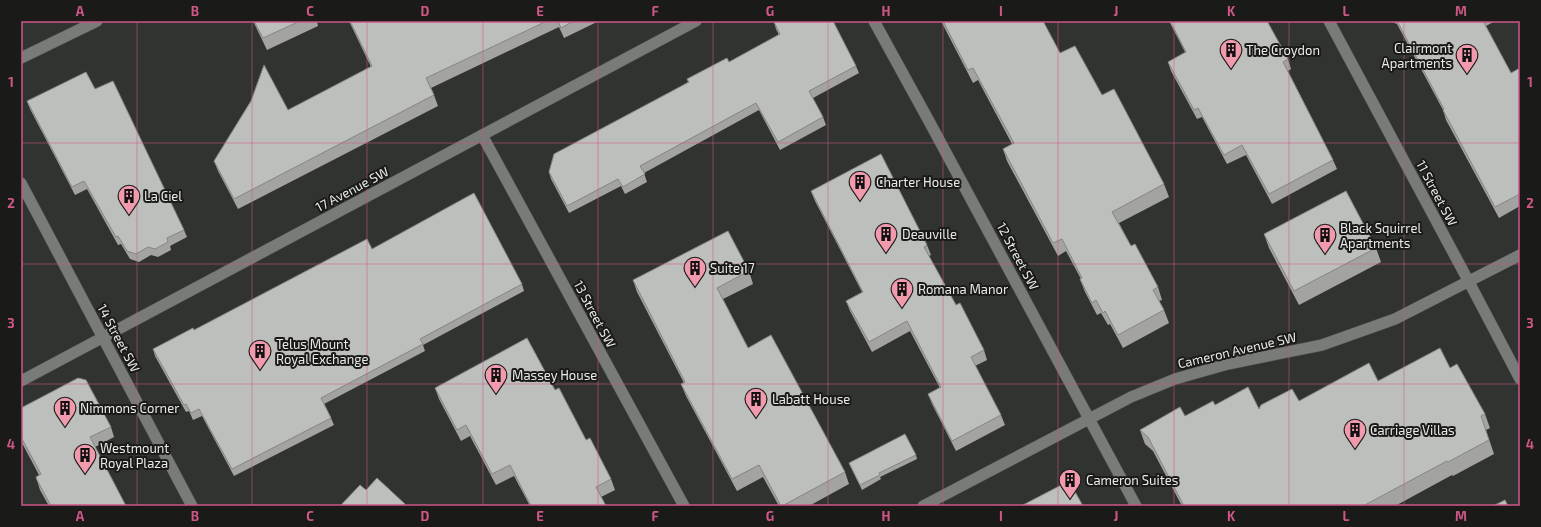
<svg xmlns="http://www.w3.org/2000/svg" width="1541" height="527" viewBox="0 0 1541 527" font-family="'Exo 2',sans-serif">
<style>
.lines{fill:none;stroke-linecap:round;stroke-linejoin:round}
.minor-casing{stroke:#4f514e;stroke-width:12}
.secondary-casing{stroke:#4f514e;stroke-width:12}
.minor{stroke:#797b78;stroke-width:11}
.secondary{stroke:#797b78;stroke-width:11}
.wall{fill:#a3a4a2}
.building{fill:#bdbfbc;stroke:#848684}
.grid{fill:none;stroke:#ce5786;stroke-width:1;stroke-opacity:0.55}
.labels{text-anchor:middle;stroke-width:4;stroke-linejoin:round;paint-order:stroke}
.poi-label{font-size:13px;fill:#eaebe9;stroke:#1a1b19;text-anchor:start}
.street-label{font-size:13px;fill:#eaebe9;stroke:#1a1b19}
.neatline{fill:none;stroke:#ce5786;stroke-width:1.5}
.grid-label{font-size:13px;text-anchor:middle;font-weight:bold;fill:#ce5786}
</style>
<rect width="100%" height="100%" fill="#313330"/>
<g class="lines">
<g class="minor-casing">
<path id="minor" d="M 874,21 L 930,123 L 1136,506
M 1329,21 L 1469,282 L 1520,379
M 21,58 L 97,21
M 482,135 L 684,506
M 923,506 L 1131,397 L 1175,379 L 1228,364 L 1322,345 L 1395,319 L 1520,255"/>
</g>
<g class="secondary-casing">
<path id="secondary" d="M 21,183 L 192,506
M 21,381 L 696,21"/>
</g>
<use href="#minor" class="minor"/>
<use href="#secondary" class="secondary"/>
</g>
<path class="wall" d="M 253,21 L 317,21 L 318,26 L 267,50 Z
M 349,21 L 599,21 L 564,38 L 559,27 L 431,88 L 434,95 L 438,106 L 238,209 L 218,171 L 214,161 L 288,110 L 371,67 Z
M 941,21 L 1043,21 L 1060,53 L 1102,95 L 1164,184 L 1169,197 L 1119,223 L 1131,246 L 1158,287 L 1162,300 L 1159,301 L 1164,310 L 1169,323 L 1123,348 L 1110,324 L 1108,325 L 1101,313 L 1097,315 L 1085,292 L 1080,279 L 1081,279 L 1066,251 L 1058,256 L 1007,161 L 1003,149 L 1012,144 L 978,80 L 973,83 Z
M 1169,21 L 1267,21 L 1288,59 L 1291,69 L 1288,71 L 1333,160 L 1337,169 L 1272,204 L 1246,155 L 1227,164 L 1202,117 L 1197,119 L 1171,71 L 1168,62 L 1185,52 Z
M 1390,21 L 1495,21 L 1486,26 L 1511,73 L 1520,68 L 1520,206 L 1499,218 L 1446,120 L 1443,110 L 1397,24 Z
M 774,22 L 856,66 L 859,73 L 813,98 L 823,117 L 826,125 L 780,150 L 759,110 L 644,173 L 647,182 L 625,194 L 621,186 L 569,213 L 551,179 L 549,172 L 688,82 L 687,79 L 729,62 L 779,35 L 776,29 Z
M 95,89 L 184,230 L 187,237 L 170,246 L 171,250 L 158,257 L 151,255 L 139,262 L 130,259 L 121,244 L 118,245 L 87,189 L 75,195 L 30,109 L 27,101 Z
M 811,191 L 927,245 L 931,255 L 929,256 L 956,305 L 984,350 L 987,360 L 975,366 L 1001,415 L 1005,425 L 956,451 L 932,404 L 928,394 L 940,388 L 910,331 L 872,352 L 850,311 L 846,301 L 862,292 L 815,201 Z
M 1264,234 L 1376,248 L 1381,262 L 1299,305 L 1269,248 Z
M 372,249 L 522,284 L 524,291 L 423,345 L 425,351 L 324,404 L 331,418 L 334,425 L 234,476 L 202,416 L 193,420 L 189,411 L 186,412 L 155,356 L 153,349 Z
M 749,271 L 753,284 L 723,299 L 748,348 L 845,472 L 849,484 L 809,506 L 779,506 L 763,477 L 737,491 L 686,396 L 681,384 L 684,383 L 637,292 L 633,280 Z
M 1450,368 L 1485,414 L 1490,428 L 1486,430 L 1494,454 L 1453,476 L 1452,475 L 1395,506 L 1182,506 L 1153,451 L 1145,444 L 1140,430 L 1185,416 L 1215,405 L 1259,409 L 1299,401 L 1378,381 Z
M 435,388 L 555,390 L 586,440 L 611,479 L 615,490 L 601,497 L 606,506 L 530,506 L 514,476 L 496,485 L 470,436 L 461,441 L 439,399 Z
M 21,408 L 111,427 L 114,437 L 95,447 L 126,506 L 49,506 L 40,490 L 37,480 L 39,475 L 21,441 Z
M 916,455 L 917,459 L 880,477 L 881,479 L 862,490 L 849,463 Z"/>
<path class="building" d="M 254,21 L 300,21 L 263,38 Z
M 350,21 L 547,21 L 426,78 L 434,95 L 234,199 L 214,161 L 251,101 L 264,65 L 288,110 L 372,66 Z
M 558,21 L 574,21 L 561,28 Z
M 775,21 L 833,21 L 856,66 L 809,91 L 823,117 L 778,142 L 756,103 L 640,166 L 645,174 L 623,187 L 618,179 L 567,206 L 549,172 L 554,154 L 689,82 L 687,79 L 727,58 L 729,62 L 780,34 L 774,22 Z
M 943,21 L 1043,21 L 1060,53 L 1075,46 L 1102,95 L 1114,89 L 1164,184 L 1112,212 L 1131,246 L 1135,244 L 1158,287 L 1153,290 L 1164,310 L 1118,335 L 1105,311 L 1103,313 L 1096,300 L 1092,303 L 1080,279 L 1082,278 L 1062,239 L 1053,243 L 1003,149 L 1014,143 L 973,68 L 968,70 Z
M 1170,21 L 1267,21 L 1288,59 L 1283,62 L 1333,160 L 1269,194 L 1242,145 L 1224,155 L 1198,108 L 1194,110 L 1168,62 L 1186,52 Z
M 1397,21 L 1483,21 L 1511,73 L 1520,68 L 1520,194 L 1495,207 L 1443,110 L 1444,109 Z
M 86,72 L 95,89 L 113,81 L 184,230 L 167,238 L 168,242 L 155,249 L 148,247 L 136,254 L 127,251 L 118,236 L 116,237 L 84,181 L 72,187 L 27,101 Z
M 881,154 L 927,245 L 924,247 L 956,305 L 960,303 L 984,350 L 971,357 L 1001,415 L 952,441 L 928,394 L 941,387 L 907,321 L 869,342 L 846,301 L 863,292 L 811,191 Z
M 1346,191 L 1376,248 L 1294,291 L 1264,234 Z
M 474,193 L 522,284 L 420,339 L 423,344 L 321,398 L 331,418 L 232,469 L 199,409 L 191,413 L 186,404 L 184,405 L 153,349 L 193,328 L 194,330 L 367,239 L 372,249 Z
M 728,231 L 749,271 L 717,288 L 748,348 L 771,335 L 845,472 L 782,506 L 781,506 L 759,465 L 732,479 L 681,384 L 685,382 L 633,280 Z
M 527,338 L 555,390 L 559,388 L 586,440 L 590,438 L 611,479 L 596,487 L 606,506 L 531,506 L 510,465 L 492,474 L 466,425 L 457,430 L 435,388 Z
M 1440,348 L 1450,368 L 1457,364 L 1485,414 L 1481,416 L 1489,440 L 1448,462 L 1447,461 L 1363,506 L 1184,506 L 1148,437 L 1140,430 L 1180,407 L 1185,416 L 1213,401 L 1215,405 L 1248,387 L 1259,409 L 1261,405 L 1292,389 L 1299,401 L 1369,363 L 1378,381 Z
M 78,378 L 86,380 L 111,427 L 90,437 L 126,506 L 51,506 L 37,480 L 36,477 L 41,474 L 21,437 L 21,408 Z
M 905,434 L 916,455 L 879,473 L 880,475 L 860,485 L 849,463 Z
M 377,478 L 405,504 L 403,506 L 340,506 L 360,485 L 366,490 Z
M 1069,481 L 1083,506 L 1021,506 Z
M 1505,500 L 1508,506 L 1510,505 L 1511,506 L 1493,506 Z"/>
<path class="grid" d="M 137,21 L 137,506M 252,21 L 252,506M 367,21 L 367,506M 483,21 L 483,506M 598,21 L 598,506M 713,21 L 713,506M 828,21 L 828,506M 943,21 L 943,506M 1058,21 L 1058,506M 1174,21 L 1174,506M 1289,21 L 1289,506M 1404,21 L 1404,506M 21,143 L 1520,143M 21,264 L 1520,264M 21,384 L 1520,384"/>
<defs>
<g id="building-pin" transform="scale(1.15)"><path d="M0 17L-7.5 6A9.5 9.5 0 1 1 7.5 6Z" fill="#f29aad" stroke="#1a1b19"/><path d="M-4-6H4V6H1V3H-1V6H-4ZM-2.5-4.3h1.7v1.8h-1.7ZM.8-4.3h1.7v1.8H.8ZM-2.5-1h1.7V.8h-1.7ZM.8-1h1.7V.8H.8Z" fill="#111"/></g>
</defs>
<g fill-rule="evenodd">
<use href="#building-pin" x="1231" y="50"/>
<use href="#building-pin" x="1467" y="55"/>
<use href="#building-pin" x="860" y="182"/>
<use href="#building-pin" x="129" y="196"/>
<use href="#building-pin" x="886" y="234"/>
<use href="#building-pin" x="1325" y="235"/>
<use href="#building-pin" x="695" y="268"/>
<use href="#building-pin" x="902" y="289"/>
<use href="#building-pin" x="260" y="351"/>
<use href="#building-pin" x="496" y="375"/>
<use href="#building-pin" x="756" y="399"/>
<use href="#building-pin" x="65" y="408"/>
<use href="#building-pin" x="1355" y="430"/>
<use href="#building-pin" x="85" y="455"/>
<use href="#building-pin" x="1070" y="480"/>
</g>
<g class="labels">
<g class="poi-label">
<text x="1452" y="53" text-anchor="end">Clairmont<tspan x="1452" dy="15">Apartments</tspan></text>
<text x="1246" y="55">The Croydon</text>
<text x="876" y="187">Charter House</text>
<text x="144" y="201">La Ciel</text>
<text x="1340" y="233">Black Squirrel<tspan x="1340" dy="15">Apartments</tspan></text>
<text x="902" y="239">Deauville</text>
<text x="710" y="273">Suite 17</text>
<text x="918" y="294">Romana Manor</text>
<text x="276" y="349">Telus Mount<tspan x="276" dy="15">Royal Exchange</tspan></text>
<text x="512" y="380">Massey House</text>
<text x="772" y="404">Labatt House</text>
<text x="80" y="413">Nimmons Corner</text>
<text x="1370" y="435">Carriage Villas</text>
<text x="100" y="453">Westmount<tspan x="100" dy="15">Royal Plaza</tspan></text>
<text x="1086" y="485">Cameron Suites</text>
</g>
<g class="street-label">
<text transform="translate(352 189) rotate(-28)" y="5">17 Avenue SW</text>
<text transform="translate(1437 193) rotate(62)" y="5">11 Street SW</text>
<text transform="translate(1018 256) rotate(62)" y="5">12 Street SW</text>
<text transform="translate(595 314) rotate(62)" y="5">13 Street SW</text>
<text transform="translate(119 338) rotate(62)" y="5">14 Street SW</text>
<text transform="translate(1237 350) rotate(-13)" y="5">Cameron Avenue SW</text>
</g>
</g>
<rect width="1541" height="527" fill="none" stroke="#1a1b19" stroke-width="44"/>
<rect x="22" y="22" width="1497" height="483" class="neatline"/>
<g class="grid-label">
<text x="80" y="16">A</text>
<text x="195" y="16">B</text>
<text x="310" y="16">C</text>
<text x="425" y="16">D</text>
<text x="540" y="16">E</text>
<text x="655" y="16">F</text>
<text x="770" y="16">G</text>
<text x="886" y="16">H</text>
<text x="1001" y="16">I</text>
<text x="1116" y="16">J</text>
<text x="1231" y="16">K</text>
<text x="1346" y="16">L</text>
<text x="1461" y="16">M</text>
<text x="11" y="87">1</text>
<text x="1530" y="87">1</text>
<text x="11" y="208">2</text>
<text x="1530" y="208">2</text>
<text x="11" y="328">3</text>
<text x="1530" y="328">3</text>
<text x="11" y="449">4</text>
<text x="1530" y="449">4</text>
<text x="80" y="521">A</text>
<text x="195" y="521">B</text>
<text x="310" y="521">C</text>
<text x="425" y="521">D</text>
<text x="540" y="521">E</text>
<text x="655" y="521">F</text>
<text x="770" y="521">G</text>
<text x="886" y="521">H</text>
<text x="1001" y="521">I</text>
<text x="1116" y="521">J</text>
<text x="1231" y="521">K</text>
<text x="1346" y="521">L</text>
<text x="1461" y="521">M</text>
</g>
</svg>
